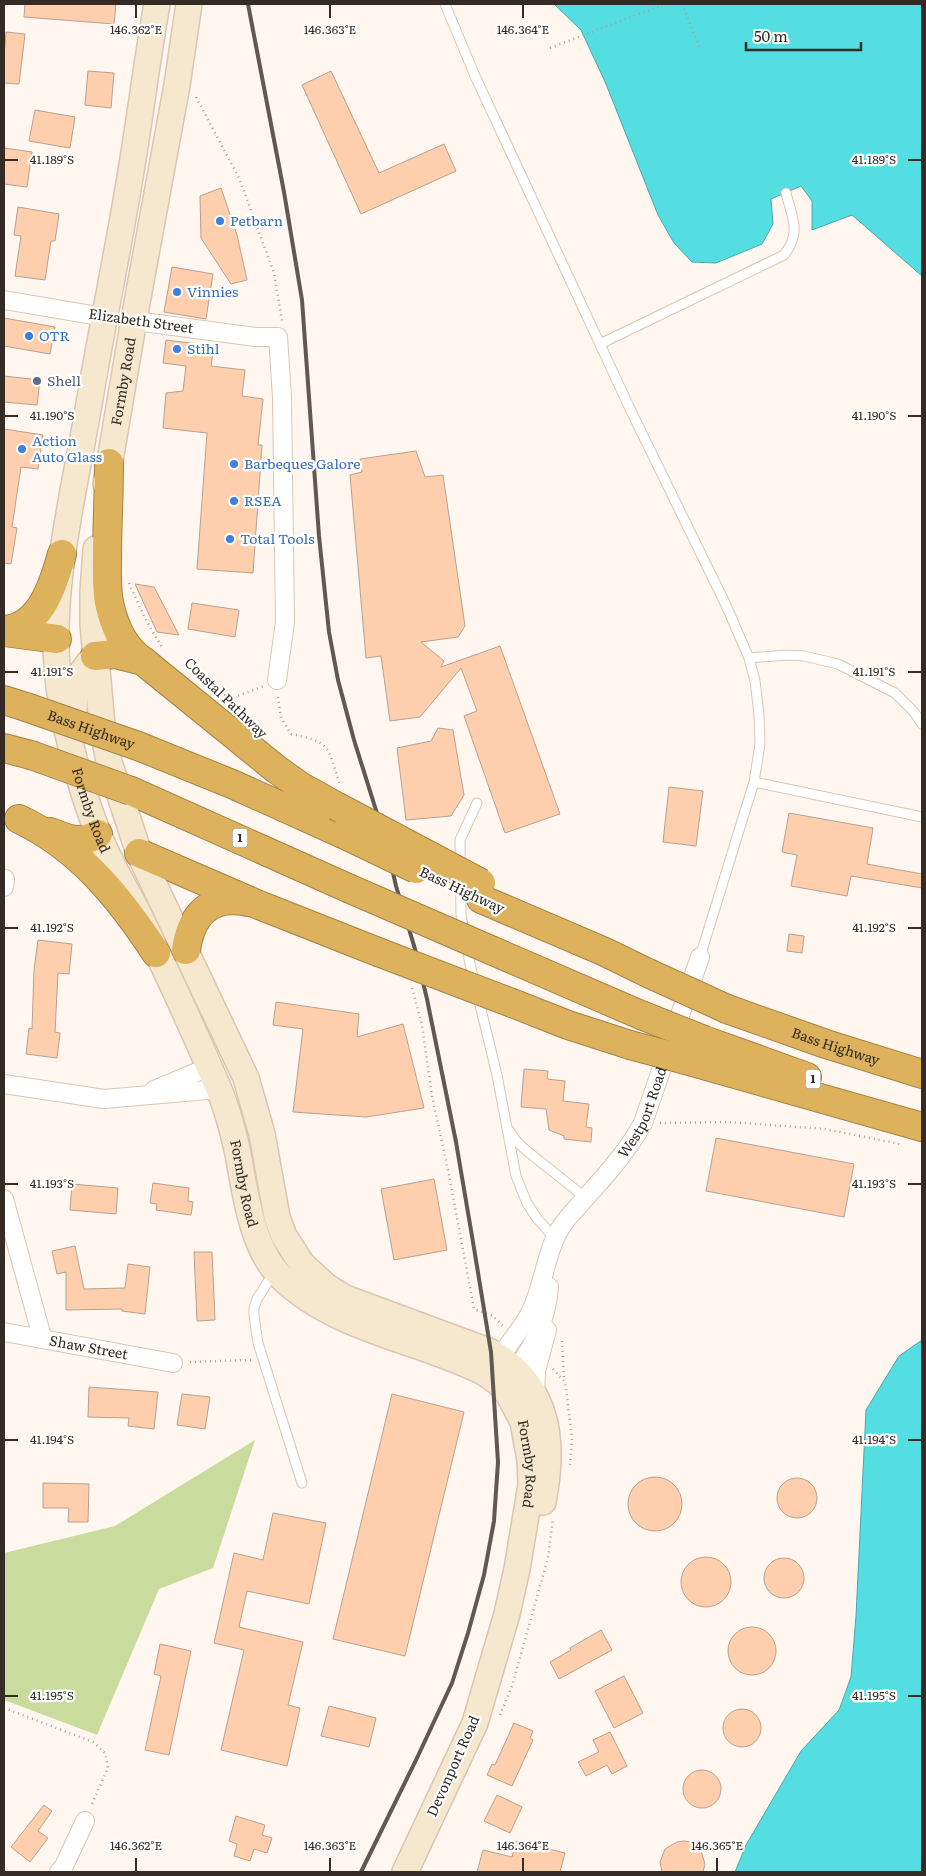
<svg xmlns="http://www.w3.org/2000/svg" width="926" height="1876" viewBox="0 0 926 1876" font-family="Literata,serif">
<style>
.green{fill:#cadb9e}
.water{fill:#55dee2;stroke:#4ba8a9}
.building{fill:#ffcfad;stroke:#b7a091}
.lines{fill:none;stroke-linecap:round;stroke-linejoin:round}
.service-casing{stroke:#dac6b3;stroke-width:11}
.minor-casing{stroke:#dac6b3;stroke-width:20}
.secondary-casing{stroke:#dac6b3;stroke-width:28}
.motorway-casing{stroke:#a28348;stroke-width:30}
.path{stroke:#aba39b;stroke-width:2.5;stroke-dasharray:1 4;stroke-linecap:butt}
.service{stroke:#fff;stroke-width:9}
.minor{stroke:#fff;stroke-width:18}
.secondary{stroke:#f5e8ce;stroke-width:25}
.motorway{stroke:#deb25c;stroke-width:28}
.rail{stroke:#605851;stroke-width:4}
.motorway-bridge-casing{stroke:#a28348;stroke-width:30;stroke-linecap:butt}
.motorway-bridge{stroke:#deb25c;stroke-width:28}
.ticks{fill:none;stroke:#332b24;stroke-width:2}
.shop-dot{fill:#3f7fe0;stroke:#fff;stroke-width:2}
.service-dot{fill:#5c6f8a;stroke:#fff;stroke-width:2}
.labels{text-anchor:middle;stroke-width:4.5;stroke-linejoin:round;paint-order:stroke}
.shield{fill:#fff;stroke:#706b66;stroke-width:1}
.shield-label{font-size:12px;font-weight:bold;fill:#332b24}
.shop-label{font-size:14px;fill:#366cbe;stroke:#fff;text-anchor:start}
.street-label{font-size:14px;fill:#332b24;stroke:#fff}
.service-label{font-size:14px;fill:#4e5e75;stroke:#fff;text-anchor:start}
.ticks-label{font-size:12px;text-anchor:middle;fill:#332b24;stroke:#fff;stroke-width:4.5;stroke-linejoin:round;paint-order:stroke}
</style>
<rect width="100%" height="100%" fill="#fff7ef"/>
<path class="green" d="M 255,1440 L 213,1568 L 159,1589 L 97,1735 L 4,1700 L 4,1553 L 115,1526 Z"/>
<path class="water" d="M 554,4 L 922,4 L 922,276 L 852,215 L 812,230 L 812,201 L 801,186 L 771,199 L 773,224 L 762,244 L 716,263 L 692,262 L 674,243 L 658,215 L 606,84 L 581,30 Z
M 922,1340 L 922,1872 L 735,1872 L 746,1845 L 801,1751 L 839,1710 L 851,1677 L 856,1616 L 866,1410 L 899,1356 Z"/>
<path class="building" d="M 25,4 L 116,4 L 114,24 L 24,17 Z
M 6,32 L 25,34 L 19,84 L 4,83 L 4,55 Z
M 88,71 L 114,73 L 111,108 L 85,105 Z
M 331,71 L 379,173 L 444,144 L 456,171 L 361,214 L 302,85 Z
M 35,110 L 75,117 L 70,148 L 29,141 Z
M 4,148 L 32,152 L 27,187 L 4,184 Z
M 221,188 L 237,235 L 247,280 L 231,284 L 201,238 L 200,196 Z
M 18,207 L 59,214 L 55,241 L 51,241 L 45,280 L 15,276 L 21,236 L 14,235 Z
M 172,267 L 213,274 L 206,319 L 164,312 Z
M 4,318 L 55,327 L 50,354 L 4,346 Z
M 166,340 L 214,346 L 211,366 L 245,370 L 242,396 L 263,399 L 258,445 L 262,445 L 253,573 L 197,569 L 207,433 L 163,428 L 166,393 L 183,391 L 186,366 L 163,363 Z
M 4,376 L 40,380 L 37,405 L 4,402 Z
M 4,429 L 43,435 L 38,469 L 21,467 L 12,527 L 17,528 L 11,564 L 4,563 Z
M 416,451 L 425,477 L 443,475 L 465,626 L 458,637 L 421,642 L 444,661 L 441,667 L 500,646 L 560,814 L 505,833 L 464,716 L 477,711 L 461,668 L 420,717 L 390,721 L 381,656 L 366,658 L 350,475 L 362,472 L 360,459 Z
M 135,584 L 154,587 L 179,635 L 157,632 Z
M 192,603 L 239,610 L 235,637 L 188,629 Z
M 438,728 L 453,730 L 464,795 L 451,816 L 406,820 L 397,748 L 431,741 Z
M 669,787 L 703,791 L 696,846 L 663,842 Z
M 789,813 L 873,828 L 867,864 L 922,874 L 922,888 L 851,876 L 847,896 L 791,886 L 797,855 L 782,852 Z
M 789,934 L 804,936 L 802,953 L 787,951 Z
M 38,940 L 72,944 L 69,974 L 58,973 L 55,1032 L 60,1033 L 57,1058 L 26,1054 L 29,1028 L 32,1029 L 34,970 Z
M 276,1002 L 359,1014 L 357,1037 L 403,1024 L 424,1108 L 366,1117 L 293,1112 L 303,1029 L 273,1025 Z
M 524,1069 L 548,1071 L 547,1079 L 565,1081 L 563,1101 L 589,1104 L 586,1127 L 592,1128 L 591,1142 L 564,1139 L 564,1136 L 549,1130 L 546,1109 L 521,1107 Z
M 716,1138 L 854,1164 L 844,1217 L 706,1191 Z
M 434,1179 L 447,1250 L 394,1260 L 381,1189 Z
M 153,1183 L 189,1188 L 188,1201 L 193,1202 L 191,1215 L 156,1210 L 157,1204 L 150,1203 Z
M 72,1184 L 118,1188 L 116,1214 L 70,1210 Z
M 75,1246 L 84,1289 L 125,1288 L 128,1264 L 150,1267 L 145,1314 L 122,1311 L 122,1309 L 66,1310 L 66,1272 L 57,1274 L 52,1251 Z
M 194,1252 L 212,1252 L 215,1320 L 197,1321 Z
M 89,1387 L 158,1392 L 154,1429 L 128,1426 L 129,1418 L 88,1417 Z
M 182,1394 L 210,1397 L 205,1429 L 177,1425 Z
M 392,1394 L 464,1412 L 405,1656 L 333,1639 Z
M628 1504a27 27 0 1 1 54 0a27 27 0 1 1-54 0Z
M777 1498a20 20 0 1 1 40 0a20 20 0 1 1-40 0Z
M 43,1483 L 89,1484 L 88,1522 L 68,1522 L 69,1508 L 43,1508 Z
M 273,1513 L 326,1523 L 309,1604 L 247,1591 L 239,1627 L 303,1642 L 288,1705 L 300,1708 L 287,1766 L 221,1750 L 244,1650 L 214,1643 L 234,1553 L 263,1560 Z
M681 1582a25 25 0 1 1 50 0a25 25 0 1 1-50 0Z
M764 1578a20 20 0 1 1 40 0a20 20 0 1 1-40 0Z
M728 1651a24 24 0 1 1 48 0a24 24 0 1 1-48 0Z
M 601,1630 L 612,1650 L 559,1679 L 550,1662 L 571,1650 L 570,1648 Z
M 160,1644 L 191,1651 L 169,1755 L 145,1750 L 161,1676 L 154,1674 Z
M 624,1676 L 643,1713 L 614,1728 L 595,1691 Z
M 329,1706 L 376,1718 L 369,1747 L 321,1736 Z
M723 1728a19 19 0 1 1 38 0a19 19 0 1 1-38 0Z
M 514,1723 L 533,1731 L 530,1738 L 533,1740 L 512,1786 L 487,1775 L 492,1764 L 495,1765 Z
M 610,1732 L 627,1766 L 612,1774 L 607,1765 L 586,1776 L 578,1762 L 599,1752 L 593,1740 Z
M683 1789a19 19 0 1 1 38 0a19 19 0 1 1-38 0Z
M 497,1795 L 522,1807 L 510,1833 L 484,1821 Z
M 44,1805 L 52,1811 L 38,1831 L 48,1838 L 30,1862 L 11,1847 Z
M 236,1816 L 265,1825 L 262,1835 L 272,1838 L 267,1853 L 254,1849 L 250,1861 L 234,1856 L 237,1844 L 229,1841 Z
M 516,1841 L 565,1853 L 560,1872 L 477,1872 L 483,1850 L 512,1857 Z
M 684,1841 L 691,1842 L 701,1851 L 705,1864 L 703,1872 L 662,1872 L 660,1862 L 665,1849 L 677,1842 Z"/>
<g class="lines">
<g class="service-casing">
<path id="service" d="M 445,4 L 475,76 L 632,413 L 725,603 L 749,658 L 755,681 L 759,714 L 760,744 L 754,782 L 700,957
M 600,344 L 784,255 C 802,232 792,218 786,193
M 749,658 L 786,655 L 804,656 L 838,664 L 895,693 L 914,712 L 922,724
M 754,782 L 922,817
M 477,803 L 460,840 L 461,915 L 470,964 L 497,1075 L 516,1176 L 527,1203 L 536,1217 L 555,1239
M 508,1129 L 518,1143 L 527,1151 L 586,1198
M 275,1271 L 257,1299 L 254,1308 L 254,1316 L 258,1343 L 302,1483"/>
</g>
<g class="minor-casing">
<g id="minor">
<path d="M 4,300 L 104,317"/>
<path d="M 134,319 L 143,322 L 256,337 L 278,337 L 282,397 L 285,622 L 277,680"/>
<path d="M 4,887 L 5,879"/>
<path d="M 4,1084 L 104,1099 L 219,1089"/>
<path d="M 154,1090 L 209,1067"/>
<path d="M 4,1199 L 42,1337"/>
<path id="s1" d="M 4,1332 L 173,1363"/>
<path id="s2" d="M 498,1368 C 502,1347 521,1332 530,1313 C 544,1286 545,1253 561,1227 C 569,1215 579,1206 588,1195 C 609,1172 628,1150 643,1123 L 700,957"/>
<path d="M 508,1378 C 531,1355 547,1319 549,1287"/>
<path d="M 535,1396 L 536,1371 L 547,1330"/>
<path d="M 59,1872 L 64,1866 L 85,1821"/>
</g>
</g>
<g class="secondary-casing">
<g id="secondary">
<path id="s3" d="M 157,4 C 146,65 139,127 128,189 C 116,261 101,332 89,404 C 73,500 43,608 62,705 C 70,748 82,792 98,833 C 109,862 126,889 140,917 C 167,972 193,1029 218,1087 C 227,1108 233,1131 238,1154 C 245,1192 252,1249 281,1277 C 336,1331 418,1339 485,1373 L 500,1384 L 509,1395 L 523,1422 L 530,1460 L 531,1485 L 517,1569 L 507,1614 L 475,1723 L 405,1872"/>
<path id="s4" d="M 106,484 L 134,319 L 177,85 L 189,4"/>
<path d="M 96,549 L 93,592 L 93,624 L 102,725 L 109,762 L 139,853 L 246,1078 L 262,1134 L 277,1217 L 284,1236 L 302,1264 L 327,1287 L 345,1298 L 491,1352 C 549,1386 555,1441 543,1502"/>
<path d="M 74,718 C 74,691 75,676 95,656"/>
</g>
</g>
<g class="motorway-casing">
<g id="motorway">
<path d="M 109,463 C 109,496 107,528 107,560 C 107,575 106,592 110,607 C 115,628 125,649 143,661"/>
<path d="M 4,630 C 41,628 54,583 62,554"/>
<path d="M 4,632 L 57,639"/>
<path d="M 95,656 L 115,654 L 143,661 L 276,769 L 300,786 L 336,806"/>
<path d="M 4,700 L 26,707"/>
<path d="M 138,746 L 232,784 L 343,834"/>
<path d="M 4,748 L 31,755"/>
<path d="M 131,791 L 348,888"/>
<path d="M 19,819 C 80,848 120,898 156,953"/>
<path d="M 50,832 C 69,839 80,845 98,834"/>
<path d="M 139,853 L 259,905 L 378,952"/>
<path d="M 481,899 L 605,952 L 648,973"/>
<path d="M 186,950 C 191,915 210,894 248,902"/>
<path d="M 493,951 L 641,1015"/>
<path d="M 512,1003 L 568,1025 L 630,1045"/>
<path id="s5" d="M 727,1009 L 826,1044 L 922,1074"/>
<path d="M 704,1040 L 807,1077"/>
<path d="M 693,1062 L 922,1127"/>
</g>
</g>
<path class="path" d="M 682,4 L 700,48
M 550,48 L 665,4
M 196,97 L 239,178 L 274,273 L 282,321
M 129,583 C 139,606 149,628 163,648
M 215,691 L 232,698 L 264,686
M 278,697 L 281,718 L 291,734 C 330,742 328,746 339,783
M 412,988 L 422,1025 L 432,1096 L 449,1175 L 474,1309 L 493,1316 L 503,1326
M 660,1123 L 728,1122 L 825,1129 L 900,1144
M 562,1341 L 564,1380
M 190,1362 L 251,1360
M 553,1369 L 565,1382 L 572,1438 L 570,1464 L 568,1468
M 4,1708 L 93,1742 L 105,1753 L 108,1768 L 91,1806
M 500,1715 L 512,1686 L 548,1558 L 553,1518"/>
<use href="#service" class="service"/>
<use href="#minor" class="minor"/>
<use href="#secondary" class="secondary"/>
<use href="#motorway" class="motorway"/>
<path class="rail" d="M 248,4 L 284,192 L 302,300 L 319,536 L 329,632 L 338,680 L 354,740 L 386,842 L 396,886 L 415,949 L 427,999 L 456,1142 L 473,1242 L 491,1352 L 495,1415 L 498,1462 L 494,1521 L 484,1575 L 468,1633 L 452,1683 L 417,1758 L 361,1872"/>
<g class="motorway-bridge-casing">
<g id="motorway-bridge">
<path id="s6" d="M 26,707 L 138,746"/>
<path d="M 31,755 L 131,791"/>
<path d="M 336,806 L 481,883"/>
<path d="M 343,834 L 416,869"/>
<path d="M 348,888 L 493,951"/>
<path d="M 378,952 L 512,1003"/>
<path d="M 648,973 L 727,1009"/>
<path d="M 641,1015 L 704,1040"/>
<path d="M 630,1045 L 693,1062"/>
</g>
</g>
<use href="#motorway-bridge" class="motorway-bridge"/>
</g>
<path class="ticks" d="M 136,5 L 136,18M 330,5 L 330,18M 523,5 L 523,18M 5,160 L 18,160M 908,160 L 921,160M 5,416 L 18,416M 908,416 L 921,416M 5,672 L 18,672M 908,672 L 921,672M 5,928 L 18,928M 908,928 L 921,928M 5,1184 L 18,1184M 908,1184 L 921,1184M 5,1440 L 18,1440M 908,1440 L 921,1440M 5,1696 L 18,1696M 908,1696 L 921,1696M 136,1858 L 136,1871M 330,1858 L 330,1871M 523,1858 L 523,1871M 717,1858 L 717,1871"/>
<g class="shop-dot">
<circle cx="220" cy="221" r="5"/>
<circle cx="177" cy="292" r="5"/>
<circle cx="29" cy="336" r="5"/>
<circle cx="177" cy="349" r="5"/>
<circle cx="22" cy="449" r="5"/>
<circle cx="234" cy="464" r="5"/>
<circle cx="234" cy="501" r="5"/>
<circle cx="230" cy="539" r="5"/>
</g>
<circle class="service-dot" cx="37" cy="381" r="5"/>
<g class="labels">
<g class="shield">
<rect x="232.5" y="828.5" width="15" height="19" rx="4"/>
<rect x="805.5" y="1069.5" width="15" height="19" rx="4"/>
</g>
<g class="shield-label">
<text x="240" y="842">1</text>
<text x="813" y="1083">1</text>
</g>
<g class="shop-label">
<text x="230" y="226">Petbarn</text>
<text x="187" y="297">Vinnies</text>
<text x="39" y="341">OTR</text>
<text x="187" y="354">Stihl</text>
<text x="32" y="446">Action<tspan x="32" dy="16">Auto Glass</tspan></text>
<text x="244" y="469">Barbeques Galore</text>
<text x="244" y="506">RSEA</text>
<text x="240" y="544">Total Tools</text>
</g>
<g class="street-label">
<text transform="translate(141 321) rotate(8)" y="5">Elizabeth Street</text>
<text dy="5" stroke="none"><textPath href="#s4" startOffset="104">Formby Road</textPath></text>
<text transform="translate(226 698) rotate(44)" y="5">Coastal Pathway</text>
<text dy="5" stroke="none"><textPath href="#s6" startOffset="69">Bass Highway</textPath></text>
<text dy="5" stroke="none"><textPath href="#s3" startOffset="819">Formby Road</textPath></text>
<text transform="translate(462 890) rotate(25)" y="5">Bass Highway</text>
<text dy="5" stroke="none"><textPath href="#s5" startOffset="115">Bass Highway</textPath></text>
<text dy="5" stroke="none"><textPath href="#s2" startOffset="298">Westport Road</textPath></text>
<text dy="5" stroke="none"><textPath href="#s3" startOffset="1224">Formby Road</textPath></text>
<text dy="5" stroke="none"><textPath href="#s1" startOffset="86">Shaw Street</textPath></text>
<text dy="5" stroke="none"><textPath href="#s3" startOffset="1659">Formby Road</textPath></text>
<text transform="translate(453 1766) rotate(-66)" y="5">Devonport Road</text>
</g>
<g class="service-label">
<text x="47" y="386">Shell</text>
</g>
</g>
<g class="ticks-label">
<text x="136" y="34">146.362°E</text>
<text x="330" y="34">146.363°E</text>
<text x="523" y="34">146.364°E</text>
<text x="52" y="164">41.189°S</text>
<text x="874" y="164">41.189°S</text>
<text x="52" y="420">41.190°S</text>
<text x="874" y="420">41.190°S</text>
<text x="52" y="676">41.191°S</text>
<text x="874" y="676">41.191°S</text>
<text x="52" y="932">41.192°S</text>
<text x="874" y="932">41.192°S</text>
<text x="52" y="1188">41.193°S</text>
<text x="874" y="1188">41.193°S</text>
<text x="52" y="1444">41.194°S</text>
<text x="874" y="1444">41.194°S</text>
<text x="52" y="1700">41.195°S</text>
<text x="874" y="1700">41.195°S</text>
<text x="136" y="1850">146.362°E</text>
<text x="330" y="1850">146.363°E</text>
<text x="523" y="1850">146.364°E</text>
<text x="717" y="1850">146.365°E</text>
</g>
<rect width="926" height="1876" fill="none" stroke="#332b24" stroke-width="10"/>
<path d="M746 42v8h115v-8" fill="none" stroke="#332b24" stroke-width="2.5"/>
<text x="754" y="42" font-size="15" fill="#332b24" stroke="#ffffff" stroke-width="4" paint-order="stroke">50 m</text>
</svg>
